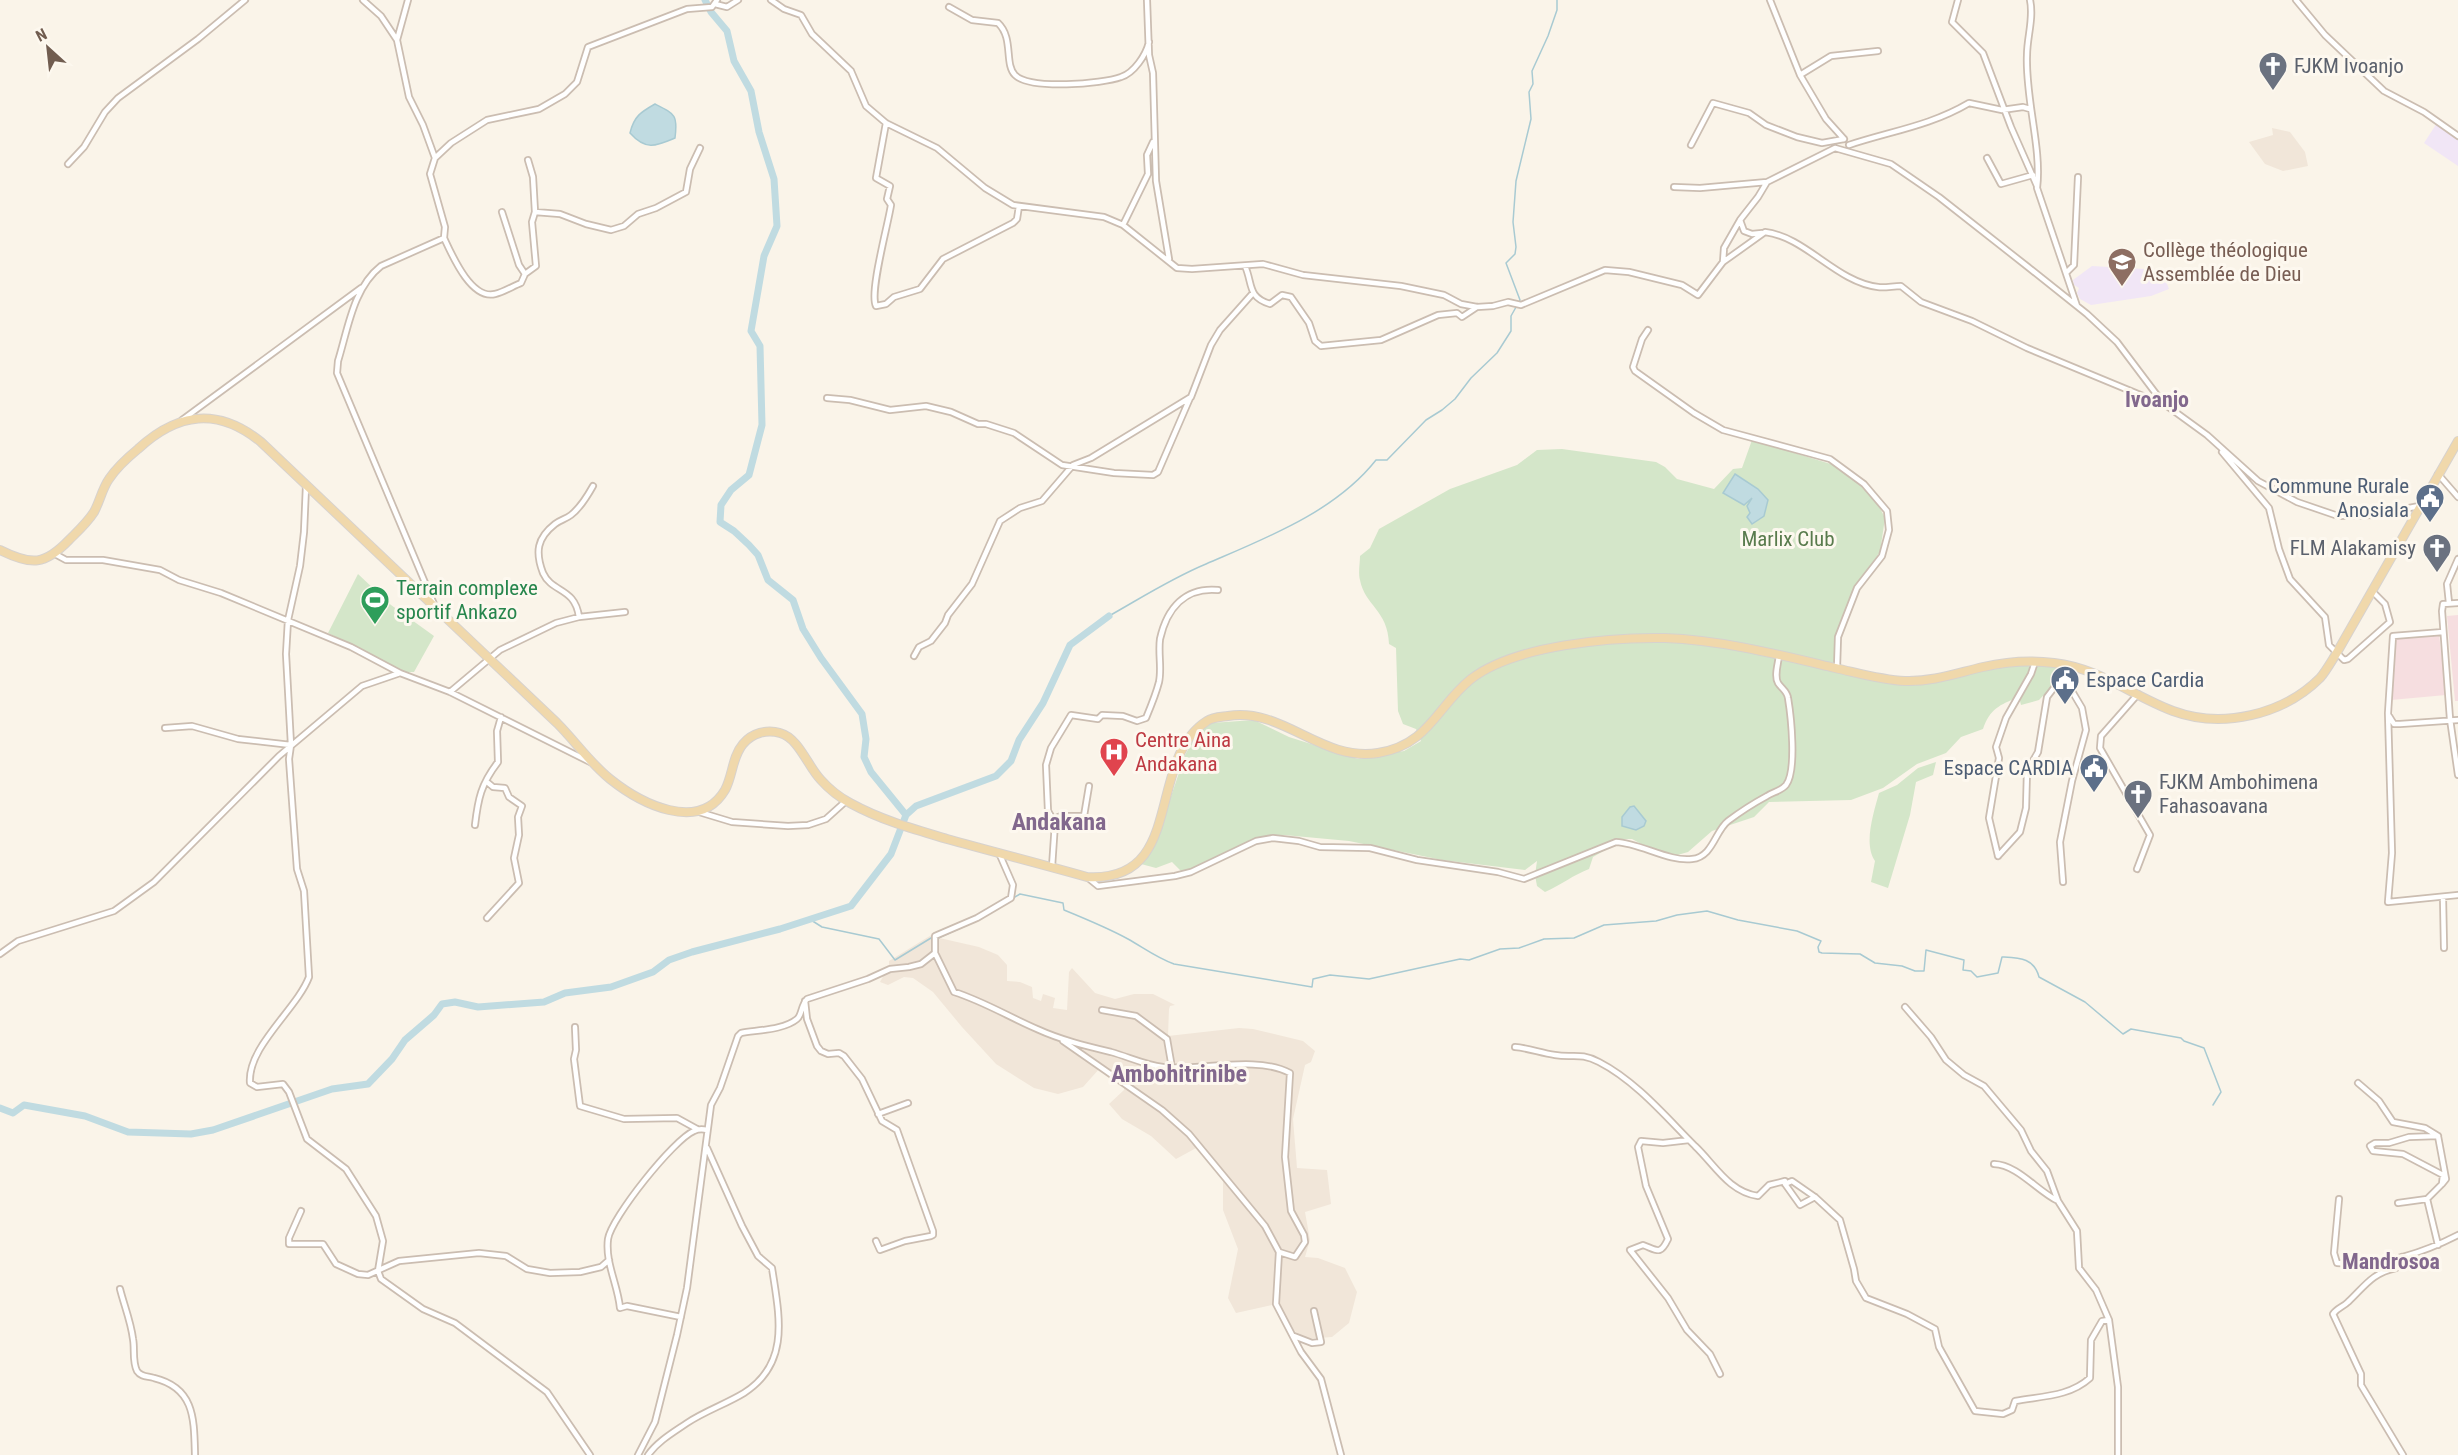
<svg xmlns="http://www.w3.org/2000/svg" width="2458" height="1455" viewBox="0 0 2458 1455" font-family="'Roboto Condensed',sans-serif">
<style>
.residential{fill:#f1e6d9}
.education{fill:#f1e6f6}
.medical{fill:#f6dee0}
.green{fill:#d4e6c9}
.water{fill:#c0dbe1;stroke:#a8cad2;stroke-width:1.5}
.lines{fill:none;stroke-linecap:round;stroke-linejoin:round}
.stream{stroke:#a8cad2;stroke-width:1.5}
.river{stroke:#c0dbe1;stroke-width:7}
.street-casing{stroke:#cbbdb1;stroke-width:8}
.primary-casing{stroke:#d7d2ce;stroke-width:10}
.street{stroke:#fff;stroke-width:4.5}
.primary{stroke:#f0d8ab;stroke-width:8}
.labels{text-anchor:middle;stroke-width:6;stroke-linejoin:round;paint-order:stroke}
.worship-label{font-size:21px;fill:#5b616d;stroke:#fdf8ef;text-anchor:start}
.education-label{font-size:21px;fill:#785e54;stroke:#fdf8ef;text-anchor:start}
.service-label{font-size:21px;fill:#4e5e75;stroke:#fdf8ef;text-anchor:end}
.park-label{font-size:21px;fill:#597b4d;stroke:#fdf8ef}
.leisure-label{font-size:21px;fill:#27864d;stroke:#fdf8ef;text-anchor:start}
.health-label{font-size:21px;fill:#be3a42;stroke:#fdf8ef;text-anchor:start}
.neighbourhood-label{font-size:22px;font-weight:bold;fill:#82688d;stroke:#fdf8ef}
.quarter-label{font-size:24px;font-weight:bold;fill:#82688d;stroke:#fdf8ef}
</style>
<rect width="100%" height="100%" fill="#faf4e9"/>
<path class="residential" d="M 2272,128 L 2290,132 L 2305,152 L 2308,166 L 2283,171 L 2265,164 L 2249,142 L 2273,135 Z
M 933,934 L 935,937 L 979,947 L 998,955 L 1007,965 L 1007,981 L 1020,982 L 1032,987 L 1033,998 L 1041,1001 L 1043,994 L 1055,998 L 1053,1008 L 1067,1010 L 1069,972 L 1072,968 L 1095,993 L 1115,999 L 1134,994 L 1153,994 L 1175,1005 L 1170,1006 L 1169,1009 L 1168,1036 L 1239,1028 L 1253,1029 L 1303,1041 L 1315,1051 L 1311,1062 L 1305,1065 L 1293,1119 L 1297,1168 L 1327,1170 L 1331,1204 L 1305,1212 L 1310,1240 L 1305,1257 L 1318,1258 L 1345,1268 L 1357,1292 L 1349,1323 L 1332,1337 L 1305,1339 L 1287,1325 L 1276,1304 L 1236,1313 L 1228,1298 L 1238,1249 L 1223,1210 L 1223,1179 L 1198,1147 L 1176,1159 L 1151,1136 L 1122,1119 L 1109,1104 L 1124,1090 L 1124,1086 L 1100,1068 L 1083,1087 L 1058,1094 L 1034,1088 L 996,1064 L 962,1027 L 933,992 L 913,978 L 904,977 L 888,985 L 880,982 L 889,966 L 889,961 Z"/>
<path class="education" d="M 2437,123 L 2458,138 L 2458,166 L 2424,143 Z
M 2092,266 L 2162,270 L 2169,289 L 2151,296 L 2091,305 L 2080,299 L 2077,293 L 2079,288 L 2074,285 L 2073,280 Z"/>
<path class="medical" d="M 2458,615 L 2458,701 L 2455,701 L 2447,616 Z
M 2439,634 L 2446,695 L 2391,700 L 2394,638 Z"/>
<path class="green" d="M 1752,440 L 1834,465 L 1859,484 L 1877,502 L 1885,518 L 1880,552 L 1856,586 L 1839,631 L 1835,665 L 1707,642 L 1865,676 L 1920,680 L 2006,666 L 2053,666 L 2068,670 L 2039,700 L 2021,705 L 2019,697 C 1999,705 1990,709 1983,729 L 1961,737 L 1946,753 L 1917,764 L 1883,788 L 1851,800 L 1769,802 L 1754,817 L 1712,831 L 1688,852 L 1674,856 L 1656,852 L 1632,839 L 1615,839 L 1607,849 L 1593,857 L 1589,869 C 1573,875 1561,885 1545,892 L 1537,886 L 1535,875 L 1537,861 L 1525,870 L 1442,860 L 1349,841 L 1284,835 L 1241,845 L 1183,873 L 1172,862 L 1156,868 L 1141,864 L 1162,823 L 1185,755 L 1196,735 L 1211,723 L 1254,720 L 1289,737 L 1358,759 L 1404,751 L 1421,741 L 1416,729 L 1403,724 L 1398,711 L 1396,648 L 1389,644 C 1388,610 1365,606 1360,580 C 1358,573 1360,563 1360,556 L 1370,548 L 1379,529 L 1450,489 L 1517,465 L 1537,450 L 1562,449 L 1656,462 L 1665,467 L 1677,479 L 1714,489 L 1733,469 L 1742,468 Z
M 358,574 L 391,605 L 434,636 L 414,672 L 405,672 L 328,633 Z
M 1936,762 L 1933,775 L 1916,782 L 1910,815 L 1888,888 L 1871,882 L 1875,861 C 1863,844 1874,812 1879,793 L 1897,785 L 1918,768 Z"/>
<path class="water" d="M 655,104 C 675,114 678,115 675,138 C 656,146 646,151 630,133 C 634,116 641,112 655,104 Z
M 1735,474 L 1758,489 L 1768,500 L 1764,516 L 1752,524 L 1747,517 L 1750,513 L 1747,506 L 1752,498 L 1744,505 L 1723,493 Z
M 1634,806 L 1646,821 L 1644,826 L 1636,830 L 1622,826 L 1622,817 L 1630,807 Z"/>
<g class="lines">
<path class="stream" d="M 1109,616 C 1141,598 1172,578 1206,564 C 1266,538 1335,512 1376,460 L 1387,460 L 1426,420 L 1442,410 L 1455,399 L 1471,378 L 1497,353 L 1511,331 L 1511,316 L 1520,300 L 1506,263 L 1515,254 L 1516,247 L 1513,222 L 1516,181 L 1531,119 L 1529,92 L 1533,84 L 1532,71 L 1548,36 L 1557,10 L 1557,0
M 811,920 L 822,927 L 879,939 L 895,960 L 931,938 L 936,939 L 976,921 L 1020,894 L 1063,903 L 1064,910 C 1086,919 1108,928 1128,939 C 1144,948 1157,958 1174,964 L 1312,987 L 1313,979 L 1330,975 L 1369,979 L 1460,959 L 1469,960 L 1500,949 L 1519,948 L 1544,939 L 1574,938 L 1604,925 L 1656,921 L 1677,915 L 1707,911 L 1738,920 L 1797,931 L 1821,941 L 1818,947 L 1819,952 L 1822,953 L 1860,954 L 1875,963 L 1902,966 L 1915,971 L 1924,971 L 1926,950 L 1964,960 L 1963,970 L 1971,971 L 1977,977 L 1998,973 L 2002,957 C 2020,958 2034,958 2039,977 L 2085,1002 L 2123,1034 L 2131,1029 L 2181,1038 L 2184,1041 L 2204,1048 L 2221,1092 L 2213,1105"/>
<path class="river" d="M 705,0 L 711,12 L 727,31 L 734,61 L 751,91 L 759,132 L 774,179 L 777,226 L 764,256 L 751,331 L 760,346 L 762,425 L 749,475 L 731,490 L 721,505 L 720,522 L 734,531 L 749,545 L 758,555 L 768,580 L 793,600 L 803,629 L 821,658 L 862,714 L 866,739 L 864,757 L 871,772 L 906,815
M 0,1108 L 13,1113 L 24,1105 L 85,1116 L 128,1132 L 191,1134 L 213,1130 L 332,1089 L 368,1084 L 392,1059 L 405,1040 L 434,1015 L 442,1004 L 455,1002 L 478,1007 L 544,1002 L 565,993 L 611,987 L 653,972 L 669,960 L 692,952 L 780,929 L 851,906 L 891,854 L 906,815 L 916,806 L 996,776 L 1011,761 L 1019,740 L 1043,703 L 1070,645 L 1109,616"/>
<g class="street-casing">
<path id="street" d="M 363,0 L 381,16 L 397,40 L 409,97 L 423,125 L 435,158
M 771,0 L 784,9 L 801,15 L 812,34 L 851,71 L 866,106 L 886,123 L 937,148 L 985,188 L 1013,205 L 1104,217 L 1123,225 L 1177,268 L 1192,269 L 1263,264 L 1303,275 L 1401,286 L 1444,295 L 1461,304 L 1477,307 L 1493,306 L 1508,302 L 1521,305 L 1605,270 L 1629,272 L 1682,285 L 1698,295 L 1723,262 L 1765,232 C 1806,237 1836,282 1878,287 C 1885,288 1893,286 1901,286 L 1921,302 L 1972,321 L 2027,348 L 2155,401 L 2163,403
M 1147,0 L 1149,55 L 1153,73 L 1156,181 L 1169,259
M 1770,0 L 1800,75 L 1826,119 L 1844,139
M 1958,0 L 1952,22 L 1983,53 L 2011,127 L 2037,186
M 2030,0 C 2034,18 2027,37 2027,55 C 2025,98 2042,148 2037,188 L 2077,306
M 2296,0 L 2325,35 L 2384,91 L 2424,112 L 2458,136
M 715,4 L 727,7 L 738,0
M 949,7 L 972,20 L 998,23 C 1014,38 1004,64 1015,75 C 1030,90 1102,84 1121,77 C 1134,73 1146,55 1149,42
M 397,40 L 408,0
M 1800,75 L 1831,56 L 1878,51
M 886,123 L 876,178 L 890,186 L 887,199 L 891,205 C 888,225 869,293 876,306 L 886,304 L 894,297 L 920,289 L 943,259 L 1013,223 L 1017,219 L 1019,206
M 1691,145 L 1713,103 L 1749,113 L 1766,125 L 1797,137 L 1822,143 L 1844,139
M 1849,145 C 1891,131 1930,126 1969,103 L 2002,110 L 2023,107 L 2030,109
M 1987,158 L 2001,184 L 2033,175
M 528,160 L 533,177 L 535,212
M 68,164 L 84,147 L 105,112 L 118,98 L 198,39 L 245,0
M 1674,187 L 1700,188 L 1767,182
M 502,212 L 519,265 L 525,274
M 1123,225 L 1148,174 L 1147,155 L 1153,142
M 1762,233 L 1752,234 L 1744,231 L 1740,220 L 1758,197 L 1767,182 L 1835,148 L 1891,164 L 1939,197 L 2028,267 L 2087,314 L 2117,342 L 2163,403 L 2207,435 L 2258,481 L 2297,502 L 2338,516 L 2374,515 L 2419,506
M 444,238 C 452,255 471,300 495,294 C 504,292 513,286 521,283 L 525,274 L 536,266 L 532,222 L 535,212 L 560,214 L 586,224 L 611,230 L 624,226 L 638,214 L 656,208 L 686,192 L 690,169 L 700,148
M 1723,262 L 1724,248 L 1740,220
M 1245,266 C 1253,284 1247,297 1270,304 L 1282,295 L 1291,297 L 1309,323 L 1315,341 L 1321,346 L 1381,340 L 1438,315 L 1457,313 L 1462,317 L 1477,307
M 2067,272 L 2074,265 L 2078,177
M 1648,330 L 1642,339 L 1633,367 L 1635,371 L 1694,413 L 1723,430 L 1830,459 L 1864,484 L 1887,511 L 1889,530 L 1882,556 L 1857,588 L 1838,637 L 1837,668
M 827,398 L 850,400 L 890,410 L 926,406 L 951,412 L 978,424 L 986,424 L 1014,433 L 1062,465 L 1114,473 L 1153,475 L 1158,472 L 1190,398
M 182,420 L 361,288
M 2222,452 L 2269,508 L 2279,549 L 2290,579 L 2325,617 L 2329,645 L 2344,660 L 2348,659 L 2390,622 L 2385,604 L 2372,591
M 2438,474 L 2458,497
M 306,486 L 304,532 L 300,566 L 288,620 L 286,654 L 291,745 L 289,759 L 297,869 L 304,891 L 309,977 C 297,1009 247,1047 250,1083 L 257,1087 L 283,1084 L 289,1092 L 307,1139 L 346,1169 L 376,1216 L 383,1241 L 378,1271 L 381,1279 L 423,1309 L 455,1323 L 547,1392 L 590,1455
M 55,554 L 66,560 L 103,560 L 160,570 L 179,580 L 221,593 L 351,647 L 400,673
M 2449,603 L 2447,584 L 2458,559
M 2458,603 L 2443,604 L 2442,611 L 2450,719 L 2458,775
M 434,604 L 337,373 L 338,361 C 348,329 353,288 381,266 L 444,238 L 445,227 L 430,174 L 435,158 L 451,143 L 487,120 L 539,109 L 565,94 L 577,82 L 588,47 L 687,9 L 712,7 L 717,0
M 579,617 C 575,587 552,593 543,573 C 535,552 537,538 555,524 C 560,520 566,519 571,515 C 580,508 588,495 593,486
M 2443,632 L 2393,636 L 2388,713 L 2392,853 L 2388,902 L 2458,895
M 914,656 L 919,647 L 931,641 L 945,623 L 948,615 L 972,584 L 1000,521 L 1020,508 L 1042,501 L 1073,465 L 1091,458 L 1191,397 L 1211,345 L 1220,330 L 1253,293
M 450,692 L 500,650 L 556,623 L 579,617 L 625,612
M 2389,716 L 2394,724 L 2400,724 L 2458,720
M 165,728 L 192,726 L 238,739 L 291,745
M 487,782 L 493,787 L 505,788 L 509,797 L 522,806 L 518,817 L 519,835 L 514,858 L 519,883 L 487,918
M 699,812 L 732,822 L 788,826 L 808,825 L 826,819 L 846,801
M 1054,819 L 1061,816 L 1084,816 L 1089,786
M 475,825 C 478,799 481,784 498,762 L 497,731 L 501,717
M 999,853 L 1013,885 L 1011,898 L 977,918 L 935,936 L 935,953 L 954,992 C 983,1001 1009,1017 1037,1029 C 1061,1040 1086,1046 1111,1052 C 1129,1057 1145,1065 1163,1067 C 1201,1071 1256,1055 1290,1073 L 1285,1157 L 1291,1211 L 1304,1235 L 1305,1242 L 1295,1257 L 1279,1252
M 1998,856 L 2020,832 L 2026,808 L 2027,771 L 2038,752 L 2047,697 L 2063,676 L 2068,665
M 1998,856 L 1989,818 L 1999,758 L 1996,747 L 2006,718 L 2031,674 L 2035,662
M 1052,867 L 1055,823 L 1048,811 L 1046,765 L 1051,748 L 1071,715 L 1098,719 L 1102,715 L 1123,716 L 1137,721 L 1146,718 C 1151,706 1156,694 1159,682 C 1162,668 1158,654 1160,639 C 1167,608 1185,587 1218,590
M 2137,869 L 2150,835 L 2100,748 L 2101,736 L 2138,694
M 1087,877 L 1098,886 L 1175,876 L 1191,872 L 1256,841 L 1273,838 L 1299,841 L 1320,847 L 1370,848 L 1417,860 L 1498,872 L 1524,879 L 1616,842 C 1640,843 1669,862 1692,859 C 1713,857 1715,831 1728,821 C 1740,812 1754,803 1767,796 C 1773,792 1781,791 1786,785 C 1797,771 1791,716 1788,698 C 1787,691 1782,689 1778,683 C 1774,676 1778,664 1779,656
M 2063,882 L 2060,842 L 2072,781 L 2086,730 L 2082,708 L 2063,676
M 2443,897 L 2444,948
M 0,954 L 18,941 L 114,911 L 154,882 L 279,756 L 362,686 L 400,673 L 450,692 L 590,762
M 805,1001 L 807,1019 L 817,1046 L 821,1051 L 828,1054 L 839,1053 L 844,1056 L 862,1079 L 882,1121 L 897,1130 L 933,1231 L 933,1235 L 931,1236 L 905,1241 L 880,1250 L 876,1241
M 1905,1007 L 1931,1037 L 1946,1060 L 1964,1075 L 1984,1086 L 2021,1130 L 2031,1151 L 2047,1171 L 2058,1201 L 2077,1231 L 2079,1268 L 2096,1290 L 2109,1320
M 1102,1010 L 1136,1016 L 1167,1039 L 1171,1062 L 1169,1067
M 575,1027 L 576,1050 L 574,1059 L 580,1106 L 624,1119 L 677,1118 L 697,1129
M 1063,1041 L 1162,1110 L 1189,1134 L 1265,1226 L 1279,1252 L 1276,1304 L 1301,1352 L 1321,1379 L 1341,1455
M 1515,1047 C 1528,1048 1541,1053 1555,1055 C 1573,1058 1580,1052 1599,1062 C 1636,1081 1666,1117 1695,1146 C 1715,1165 1729,1192 1758,1196 L 1769,1185 L 1785,1181 L 1785,1184 L 1792,1181 L 1815,1197 L 1840,1220 L 1854,1269 L 1856,1281 L 1866,1298 L 1907,1314 L 1935,1329 L 1939,1347 L 1975,1411 L 2003,1414 L 2012,1410 L 2015,1401 C 2041,1396 2069,1397 2090,1378 L 2091,1340 L 2102,1321 L 2109,1320 L 2118,1387 L 2118,1455
M 2358,1083 L 2379,1101 L 2393,1122 L 2425,1128 L 2438,1136 L 2409,1137 L 2389,1143 L 2375,1143 L 2370,1146 L 2373,1151 L 2403,1154 L 2443,1175 L 2442,1184 L 2427,1199 L 2438,1245
M 878,1114 L 908,1103
M 2438,1136 L 2446,1179 L 2442,1184
M 1689,1140 L 1663,1143 L 1641,1141 L 1638,1147 L 1646,1186 L 1668,1239 C 1660,1256 1657,1250 1643,1245 L 1630,1250 L 1668,1298 L 1687,1330 L 1710,1354 L 1720,1374
M 1994,1164 C 2018,1165 2037,1191 2058,1201
M 1785,1184 L 1800,1205 L 1815,1197
M 2339,1199 L 2334,1253 L 2337,1263 C 2379,1267 2421,1254 2458,1235
M 2398,1203 L 2427,1199
M 301,1211 L 289,1238 L 289,1244 L 323,1244 L 336,1264 L 358,1274 L 368,1275 L 399,1261 L 479,1253 L 506,1256 L 527,1269 L 550,1273 L 580,1272 L 601,1267 L 609,1260
M 2402,1257 L 2396,1268 C 2372,1273 2365,1286 2348,1302 C 2343,1307 2337,1308 2333,1314 L 2361,1374 L 2361,1385 L 2403,1455
M 120,1289 C 124,1305 131,1322 133,1339 C 135,1349 132,1361 137,1371 C 141,1377 147,1376 154,1378 C 195,1388 194,1419 195,1455
M 681,1317 L 627,1306 L 620,1308 C 618,1285 605,1263 608,1239 C 611,1218 674,1139 694,1131 C 698,1129 703,1129 707,1130
M 1294,1336 L 1312,1343 L 1321,1342 L 1314,1311
M 638,1455 L 655,1422 L 677,1335 L 687,1288 L 711,1105 L 720,1088 L 738,1036 L 741,1033 C 757,1030 784,1030 797,1019 C 802,1015 801,1005 807,999 L 868,979 L 890,969 L 909,967 L 921,964 L 935,953
M 648,1455 C 658,1441 674,1432 687,1423 C 705,1411 726,1404 744,1393 C 791,1363 779,1315 772,1268 L 758,1256 L 742,1226 L 707,1148"/>
</g>
<g class="primary-casing">
<path id="primary" d="M 0,550 C 32,566 45,565 69,540 C 78,531 87,523 94,512 C 100,501 102,489 109,479 C 117,467 127,458 138,449 C 178,412 218,407 261,442 L 557,723 C 575,741 590,763 610,779 C 640,803 699,834 725,790 C 733,775 732,757 743,744 C 752,733 767,729 780,733 C 799,738 808,767 821,780 C 829,789 839,797 850,803 C 881,820 913,829 947,839 C 994,852 1041,864 1087,877 C 1187,883 1145,760 1207,721 C 1213,717 1221,717 1228,716 C 1283,707 1321,762 1378,753 C 1429,745 1437,706 1471,679 C 1515,645 1611,637 1665,638 C 1722,640 1780,655 1835,668 C 1858,673 1881,680 1905,681 C 1932,682 1957,673 1983,667 C 2005,662 2031,660 2054,663 C 2099,668 2133,696 2173,711 C 2222,729 2283,715 2320,678 C 2326,671 2331,662 2336,654 L 2458,441"/>
</g>
<use href="#street" class="street"/>
<use href="#primary" class="primary"/>
</g>
<defs>
<g id="church-pin" transform="scale(1.5)"><path d="M0 17L-7.5 6A9.5 9.5 0 1 1 7.5 6Z" fill="#6b7280" stroke="#fdf8ef"/><path d="M-1.2-6h2.4v3.5h3.3v2.4h-3.3V6h-2.4V-.1h-3.3v-2.4h3.3Z" fill="#fff"/></g>
<g id="university-pin" transform="scale(1.5)"><path d="M0 17L-7.5 6A9.5 9.5 0 1 1 7.5 6Z" fill="#8d6e63" stroke="#fdf8ef"/><path d="M0-5L7-2L0 1L-7-2ZM-4 1L0 2.5L4 1V4Q0 6-4 4Z" fill="#fff"/></g>
<g id="civic-pin" transform="scale(1.5)"><path d="M0 17L-7.5 6A9.5 9.5 0 1 1 7.5 6Z" fill="#5c6f8a" stroke="#fdf8ef"/><path d="M-.6-6.5H3V-4.5H.6V-3L4-1V1h2V6H-6V1h2V-1L-.6-3ZM-1.2 2.5V6h2.4V2.5Z" fill="#fff"/></g>
<g id="stadium-pin" transform="scale(1.5)"><path d="M0 17L-7.5 6A9.5 9.5 0 1 1 7.5 6Z" fill="#2e9e5b" stroke="#fdf8ef"/><path d="M0-5a6.5 5 0 1 0 0 10a6.5 5 0 1 0 0-10ZM-3.5-1.8h7v3.6h-7Z" fill="#fff"/></g>
<g id="hospital-pin" transform="scale(1.5)"><path d="M0 17L-7.5 6A9.5 9.5 0 1 1 7.5 6Z" fill="#e0444e" stroke="#fdf8ef"/><path d="M-5-5h3v3.5h4V-5h3V5h-3V1.5h-4V5h-3Z" fill="#fff"/></g>
</defs>
<g fill-rule="evenodd">
<use href="#church-pin" x="2273" y="66"/>
<use href="#university-pin" x="2122" y="262"/>
<use href="#civic-pin" x="2430" y="498"/>
<use href="#church-pin" x="2437" y="548"/>
<use href="#stadium-pin" x="375" y="600"/>
<use href="#civic-pin" x="2065" y="680"/>
<use href="#hospital-pin" x="1114" y="752"/>
<use href="#civic-pin" x="2094" y="768"/>
<use href="#church-pin" x="2138" y="794"/>
</g>
<g class="labels">
<g class="worship-label">
<text x="2294" y="73">FJKM Ivoanjo</text>
<text x="2416" y="555" text-anchor="end">FLM Alakamisy</text>
<text x="2159" y="789">FJKM Ambohimena<tspan x="2159" dy="24">Fahasoavana</tspan></text>
</g>
<g class="education-label">
<text x="2143" y="257">Collège théologique<tspan x="2143" dy="24">Assemblée de Dieu</tspan></text>
</g>
<g class="service-label">
<text x="2409" y="493">Commune Rurale<tspan x="2409" dy="24">Anosiala</tspan></text>
<text x="2086" y="687" text-anchor="start">Espace Cardia</text>
<text x="2073" y="775">Espace CARDIA</text>
</g>
<g class="park-label">
<text x="1788" y="546">Marlix Club</text>
</g>
<g class="leisure-label">
<text x="396" y="595">Terrain complexe<tspan x="396" dy="24">sportif Ankazo</tspan></text>
</g>
<g class="health-label">
<text x="1135" y="747">Centre Aina<tspan x="1135" dy="24">Andakana</tspan></text>
</g>
<g class="neighbourhood-label">
<text x="2157" y="407">Ivoanjo</text>
<text x="2391" y="1269">Mandrosoa</text>
</g>
<g class="quarter-label">
<text x="1059" y="830">Andakana</text>
<text x="1179" y="1082">Ambohitrinibe</text>
</g>
</g>
<g transform="translate(48 48) rotate(333)" stroke="#fdf8ef" stroke-width="4.5" paint-order="stroke">
<path d="M0-4.5L10 22L0 15L-10 22Z" fill="#715d50"/>
<text y="-9" font-size="16" font-weight="bold" text-anchor="middle" fill="#715d50">N</text>
</g>
</svg>
